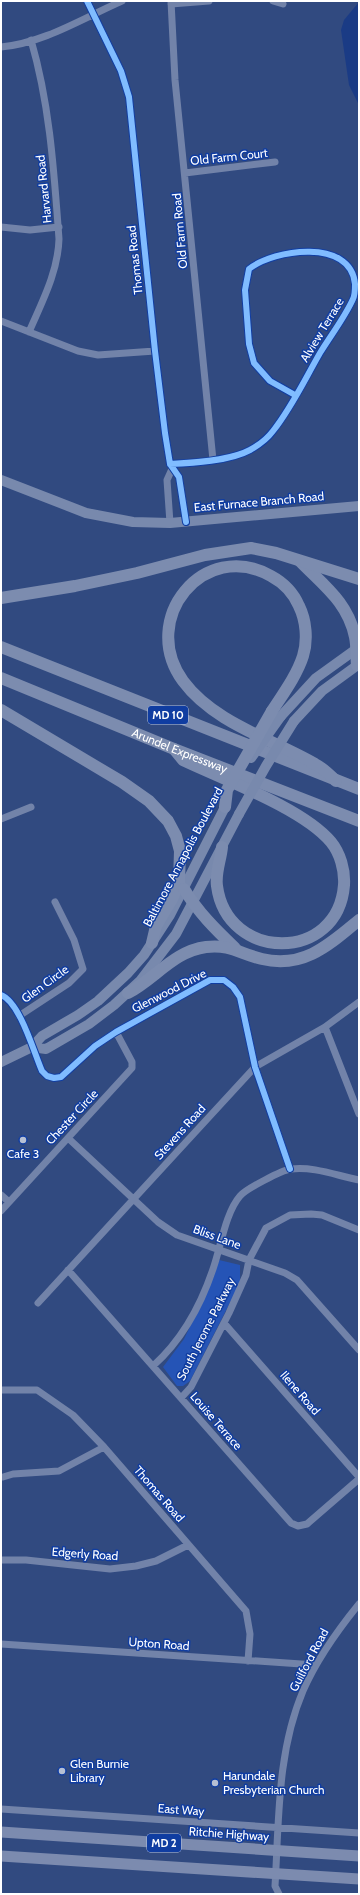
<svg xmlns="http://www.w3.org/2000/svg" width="360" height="1895" viewBox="0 0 360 1895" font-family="Cabin,sans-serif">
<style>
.green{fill:#2554b6}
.water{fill:#1a3b85}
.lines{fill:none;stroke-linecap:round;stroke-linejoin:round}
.minor{stroke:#7283a9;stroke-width:7}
.secondary{stroke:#7889ad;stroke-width:10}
.primary{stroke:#7c8baf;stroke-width:11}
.motorway{stroke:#7c8caf;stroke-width:12}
.secondary-bridge{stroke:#7889ad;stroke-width:10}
.motorway-bridge{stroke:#7c8caf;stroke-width:12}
.cycleway-casing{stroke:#103da1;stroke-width:8}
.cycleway{stroke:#80bcff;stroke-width:6}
.poi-dot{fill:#b7c0d3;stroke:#103da1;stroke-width:1.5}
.labels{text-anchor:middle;stroke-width:3;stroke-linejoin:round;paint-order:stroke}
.shield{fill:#103da1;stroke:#b7c5e3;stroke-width:1}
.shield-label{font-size:11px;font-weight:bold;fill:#fff}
.street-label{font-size:12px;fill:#fff;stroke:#103da1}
.poi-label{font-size:12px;fill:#fff;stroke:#103da1;text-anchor:start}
</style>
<rect width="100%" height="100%" fill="#314a80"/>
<path class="green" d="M 219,1260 L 240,1265 L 240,1283 L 190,1381 L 183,1386 L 177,1386 L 163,1367 L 184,1339 L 208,1290 Z"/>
<path class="water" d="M 359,2 L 359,105 L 349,85 L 341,30 L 344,20 Z"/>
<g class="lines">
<path class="minor" d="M 87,1 L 121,71 L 129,97 L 155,351 L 165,433 L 170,464 L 179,477 L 186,522
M 171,1 L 175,80 L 213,460
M 273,1 L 283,4
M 171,4 L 209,1
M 1,47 C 44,43 83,18 122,1
M 185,173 L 275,162
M 1,227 L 30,230 L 59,227
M 1,321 L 78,351 L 98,355 L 155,351
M 29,332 C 42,302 58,272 59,239 C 54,172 50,105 31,40
M 170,464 C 193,463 230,461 250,450 C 259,445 267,439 273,431 C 292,407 305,379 320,353 C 331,335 345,317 353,299 C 355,295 355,288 355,284 C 351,238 274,249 249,269 L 245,290 L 249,344 L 254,363 L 270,381 L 295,395
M 170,523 L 167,480 L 172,469
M 1,819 L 31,807
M 1,995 C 20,1002 34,1053 42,1071 L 47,1076 L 54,1078 L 61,1077 L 95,1046 L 116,1032 L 210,980 L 224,980 L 233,987 L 240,997 L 255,1067 L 290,1169
M 19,1016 L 69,983 L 83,969 L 74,940 L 55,902
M 325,1027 L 359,1114
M 68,1138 L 158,1222 L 177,1235 L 285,1273 L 297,1280 L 359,1350
M 1,1195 L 9,1202
M 1,1211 L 132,1068 L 132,1062 L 116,1032
M 68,1270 L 291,1523 L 298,1526 L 307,1524 L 359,1479
M 38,1303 L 255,1067 L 325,1027 L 359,1002
M 224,1323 L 359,1477
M 153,1366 C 182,1340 202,1303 214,1266 C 221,1245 226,1212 240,1196 C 246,1189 282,1170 291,1169 C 313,1166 338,1176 359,1180
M 1,1390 L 37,1390 L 73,1415 L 104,1447 L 246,1611 L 250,1634 L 248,1661
M 181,1398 L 191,1387 L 229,1313 L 246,1275 L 249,1260 L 266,1228 L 290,1215 L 311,1214 L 322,1215 L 359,1230
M 3,1477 L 13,1474 L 59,1471 L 104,1447
M 1,1560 L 26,1560 L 110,1569 L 136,1566 L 156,1561 L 188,1545
M 1,1644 L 316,1665
M 1,1809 L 359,1833
M 279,1894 L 275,1886 C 279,1821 277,1752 303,1691 C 317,1659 337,1631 359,1604"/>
<path class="secondary" d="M 1,480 L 86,513 L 133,522 L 170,523 L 359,506
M 281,716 L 316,678 L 359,647
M 294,721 L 322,691 L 359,664
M 32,1047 L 46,1049 L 89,1024 L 114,1005 L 140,981 L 176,934 L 239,814
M 1,1062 L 32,1047 L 42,1036 L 78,1015 L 98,1001 L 128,973 L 144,955 L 170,915 L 225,807"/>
<path class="primary" d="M 1,1832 L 359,1856
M 1,1856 L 359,1879"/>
<g class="motorway">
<path d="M 300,561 C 323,585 348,602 355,637 C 357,646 356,656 357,665"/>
<path d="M 1,598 L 75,586 L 137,573 L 205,555 L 251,548 L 276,553 L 359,579"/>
<path d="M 1,647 L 359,789"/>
<path id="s1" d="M 1,678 L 174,749 L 359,821"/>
<path d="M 1,710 L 122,782 L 149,801 L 168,821 L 176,836 L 180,851 L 179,883 L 172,899 L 156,926 L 152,943"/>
<path d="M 272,711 C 283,694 297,675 303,656 C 308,640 306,620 299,606 C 293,592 284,583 271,576 C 204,538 138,619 183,681 C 214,723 272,739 315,764 C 323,768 330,775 336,781"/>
<path d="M 174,749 L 183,760 C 223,779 304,809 331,842 C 340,853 345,870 344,885 C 338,963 227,962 217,886 C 215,873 221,859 222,847"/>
<path d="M 184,889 C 198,912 215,929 235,948"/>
<path d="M 128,993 C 155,979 174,951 206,947 C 231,944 240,954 262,959 C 304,969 330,944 359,920"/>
</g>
<path class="secondary-bridge" d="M 251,758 L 281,716
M 239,814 L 266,766 L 294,721"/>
<path class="motorway-bridge" d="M 225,807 L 227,790 L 272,711"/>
<g class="cycleway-casing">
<path id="cycleway" d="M 87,1 L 121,71 L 129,97 L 155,351 L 165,433 L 170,464 L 179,477 L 186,522
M 170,464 C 193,463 230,461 250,450 C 259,445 267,439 273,431 C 292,407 305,379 320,353 C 331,335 345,317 353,299 C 355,295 355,288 355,284 C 351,238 274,249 249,269 L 245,290 L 249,344 L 254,363 L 270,381 L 295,395
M 1,995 C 20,1002 34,1053 42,1071 L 47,1076 L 54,1078 L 61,1077 L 95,1046 L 116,1032 L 210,980 L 224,980 L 233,987 L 240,997 L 255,1067 L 290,1169"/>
</g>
<use href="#cycleway" class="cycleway"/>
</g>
<g class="poi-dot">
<circle cx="23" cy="1140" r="4"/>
<circle cx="62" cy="1771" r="4"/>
<circle cx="215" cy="1783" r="4"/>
</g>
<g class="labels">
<g class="shield">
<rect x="148" y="706" width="40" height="18" rx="3"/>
<rect x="147" y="1834" width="34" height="18" rx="3"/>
</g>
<g class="shield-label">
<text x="168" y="719">MD 10</text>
<text x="164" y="1847">MD 2</text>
</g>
<g class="street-label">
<text transform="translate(229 157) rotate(-6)" y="4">Old Farm Court</text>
<text transform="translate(44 189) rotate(-96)" y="4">Harvard Road</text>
<text transform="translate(180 231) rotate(-95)" y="4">Old Farm Road</text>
<text transform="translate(135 260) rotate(-96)" y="4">Thomas Road</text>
<text transform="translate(322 330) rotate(-59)" y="4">Alview Terrace</text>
<text transform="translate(259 502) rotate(-5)" y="4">East Furnace Branch Road</text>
<text dy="4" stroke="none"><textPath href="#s1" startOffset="193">Arundel Expressway</textPath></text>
<text transform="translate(183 857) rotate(-62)" y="4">Baltimore Annapolis Boulevard</text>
<text transform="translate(45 984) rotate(-36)" y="4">Glen Circle</text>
<text transform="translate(169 991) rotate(-27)" y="4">Glenwood Drive</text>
<text transform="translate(72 1117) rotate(-47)" y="4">Chester Circle</text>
<text transform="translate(180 1132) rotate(-48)" y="4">Stevens Road</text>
<text transform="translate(217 1237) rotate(20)" y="4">Bliss Lane</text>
<text transform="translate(206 1329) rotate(-63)" y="4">South Jerome Parkway</text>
<text transform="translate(300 1393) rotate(49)" y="4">Ilene Road</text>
<text transform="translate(216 1421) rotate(49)" y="4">Louise Terrace</text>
<text transform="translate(159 1494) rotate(49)" y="4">Thomas Road</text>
<text transform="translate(85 1554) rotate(4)" y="4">Edgerly Road</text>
<text transform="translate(159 1644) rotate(4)" y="4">Upton Road</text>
<text transform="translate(309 1660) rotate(-62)" y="4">Guilford Road</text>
<text transform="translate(181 1810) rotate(4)" y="4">East Way</text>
<text transform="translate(229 1834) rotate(4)" y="4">Ritchie Highway</text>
</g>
<g class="poi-label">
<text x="23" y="1158" text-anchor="middle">Cafe 3</text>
<text x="70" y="1768">Glen Burnie<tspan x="70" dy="14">Library</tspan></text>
<text x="223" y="1780">Harundale<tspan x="223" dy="14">Presbyterian Church</tspan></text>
</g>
</g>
<rect width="360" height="1895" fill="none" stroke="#ffffff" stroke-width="4"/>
</svg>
